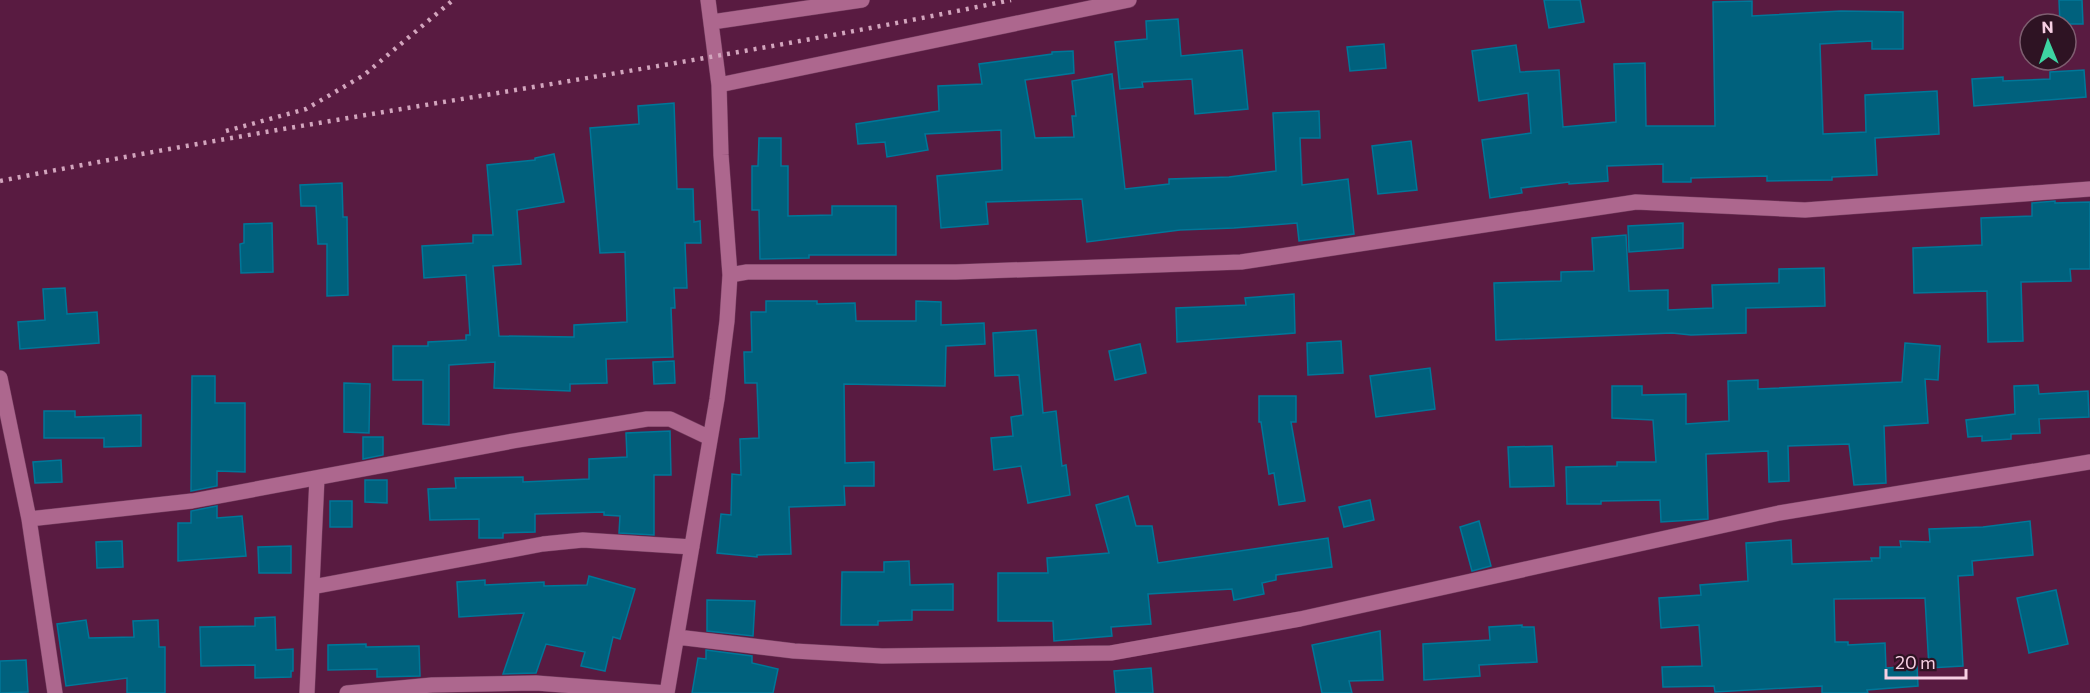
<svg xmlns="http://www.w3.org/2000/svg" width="2090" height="693" viewBox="0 0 2090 693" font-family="Commissioner,sans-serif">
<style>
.building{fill:#00617d;stroke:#079;stroke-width:1.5}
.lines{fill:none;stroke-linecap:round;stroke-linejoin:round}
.minor-casing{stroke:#743e5f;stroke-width:16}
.minor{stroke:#ad678e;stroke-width:15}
.rail{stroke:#d2a5bd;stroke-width:4.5;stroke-dasharray:3 6;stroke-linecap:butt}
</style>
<rect width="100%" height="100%" fill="#591b41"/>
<path class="building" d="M 1544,0 L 1580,0 L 1584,22 L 1549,28 Z
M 2059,0 L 2082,0 L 2083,24 L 2060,24 Z
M 1752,1 L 1752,16 L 1841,11 L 1903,12 L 1903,49 L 1872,49 L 1872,41 L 1820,44 L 1823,134 L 1866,132 L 1865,95 L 1937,91 L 1939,134 L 1875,138 L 1877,175 L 1832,177 L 1832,180 L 1767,181 L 1767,176 L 1691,178 L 1691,182 L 1663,182 L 1663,164 L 1607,166 L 1608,181 L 1569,184 L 1569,182 L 1521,188 L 1522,193 L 1490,198 L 1482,140 L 1531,133 L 1528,93 L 1479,101 L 1472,51 L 1516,45 L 1520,72 L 1559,70 L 1563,127 L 1616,122 L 1614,64 L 1645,63 L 1646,126 L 1715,126 L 1713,2 Z
M 1178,19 L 1181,56 L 1242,50 L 1248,109 L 1195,114 L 1192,79 L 1142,82 L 1143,87 L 1120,89 L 1115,42 L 1147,39 L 1146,21 Z
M 1384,44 L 1386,68 L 1350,71 L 1347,47 Z
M 1073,51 L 1074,73 L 1025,80 L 1035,138 L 1074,137 L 1072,116 L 1076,116 L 1072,81 L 1112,74 L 1125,189 L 1169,184 L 1169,179 L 1229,177 L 1276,171 L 1273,113 L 1319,111 L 1320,138 L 1300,138 L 1302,185 L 1348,179 L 1354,234 L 1299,241 L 1297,223 L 1234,228 L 1180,230 L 1087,242 L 1082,199 L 986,202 L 988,224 L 941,228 L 937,176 L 1002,170 L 1001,130 L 925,134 L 928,150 L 887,157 L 885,142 L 858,144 L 856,124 L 939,111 L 938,86 L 982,84 L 979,64 L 1052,54 L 1052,52 Z
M 2084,70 L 2086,97 L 1974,106 L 1972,79 L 2003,77 L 2003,81 L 2050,79 L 2050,72 Z
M 674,103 L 677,189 L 693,189 L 694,222 L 700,221 L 701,243 L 685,243 L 687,288 L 674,288 L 675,308 L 671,308 L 673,357 L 606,359 L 607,383 L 570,384 L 570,391 L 494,388 L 495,362 L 449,365 L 449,425 L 423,424 L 423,380 L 393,380 L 393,346 L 428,346 L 428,342 L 466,340 L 466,335 L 470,335 L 466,275 L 424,278 L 422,246 L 473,243 L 473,235 L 493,235 L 487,165 L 535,160 L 535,158 L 554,154 L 564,202 L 517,210 L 521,264 L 493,266 L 499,336 L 574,337 L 574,325 L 627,322 L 625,252 L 600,253 L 590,128 L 639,124 L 638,106 Z
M 759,138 L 781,138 L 781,166 L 788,166 L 788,216 L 832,215 L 832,206 L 896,206 L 896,255 L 809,255 L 809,258 L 760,259 L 759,210 L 752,210 L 752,166 L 758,166 Z
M 1411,141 L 1417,190 L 1378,194 L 1372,146 Z
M 342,183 L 343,217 L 347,217 L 348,295 L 327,296 L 327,244 L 318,244 L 316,206 L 301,206 L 300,185 Z
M 2055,201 L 2055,203 L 2090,202 L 2090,269 L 2070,269 L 2071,281 L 2021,282 L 2023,341 L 1988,342 L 1987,291 L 1914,293 L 1913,248 L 1982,245 L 1981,218 L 2032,216 L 2032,203 Z
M 272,223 L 273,272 L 241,273 L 240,244 L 244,243 L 244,224 Z
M 1683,223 L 1683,248 L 1629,252 L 1628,226 Z
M 1626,235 L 1629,291 L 1668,290 L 1668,310 L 1713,308 L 1712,285 L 1779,283 L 1779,269 L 1824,268 L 1825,306 L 1746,308 L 1746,333 L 1691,335 L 1672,333 L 1496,340 L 1494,283 L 1561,281 L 1561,272 L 1594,271 L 1592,238 Z
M 65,288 L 67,314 L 97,312 L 99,343 L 20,349 L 18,322 L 45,320 L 43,289 Z
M 1294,294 L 1295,333 L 1177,342 L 1176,308 L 1246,305 L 1245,298 Z
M 766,301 L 817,301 L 817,304 L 855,303 L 856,321 L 916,321 L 916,301 L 941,302 L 941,325 L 984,323 L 985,344 L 946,346 L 945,386 L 844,384 L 845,463 L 874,462 L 874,486 L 844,486 L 845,505 L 789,507 L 791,554 L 757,555 L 757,557 L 717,553 L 721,514 L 731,515 L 732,474 L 741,475 L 740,439 L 759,438 L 757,383 L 745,383 L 744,352 L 752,352 L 751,312 L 766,312 Z
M 1036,330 L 1043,413 L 1056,411 L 1062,466 L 1066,465 L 1070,495 L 1028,503 L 1021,466 L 994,470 L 991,438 L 1013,436 L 1011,417 L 1023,415 L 1019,375 L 995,376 L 993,333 Z
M 1341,341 L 1343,373 L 1308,375 L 1307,343 Z
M 1905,343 L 1940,346 L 1938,380 L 1925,379 L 1928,423 L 1884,426 L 1886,483 L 1854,485 L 1849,444 L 1788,446 L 1789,481 L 1769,482 L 1768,451 L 1706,454 L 1708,519 L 1661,522 L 1660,500 L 1601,501 L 1601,504 L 1567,504 L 1566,467 L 1617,466 L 1617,462 L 1656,462 L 1653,420 L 1612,418 L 1612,386 L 1642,386 L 1642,395 L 1686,394 L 1686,424 L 1729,421 L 1728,381 L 1758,380 L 1758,389 L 1902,382 Z
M 1140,344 L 1146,373 L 1115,380 L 1109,351 Z
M 674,361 L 675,383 L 654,384 L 653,362 Z
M 1430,368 L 1435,409 L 1376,417 L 1370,376 Z
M 192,376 L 215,376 L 215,403 L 245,403 L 245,472 L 217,471 L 217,486 L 191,491 Z
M 344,383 L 370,384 L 369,433 L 344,432 Z
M 2038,385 L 2039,394 L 2088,391 L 2089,417 L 2039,419 L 2040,433 L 2011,434 L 2011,439 L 1982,441 L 1982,436 L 1968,437 L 1966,420 L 2015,414 L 2014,386 Z
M 1259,396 L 1296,396 L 1296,422 L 1291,422 L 1305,501 L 1279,505 L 1274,473 L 1269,474 L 1261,422 L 1259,422 Z
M 44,411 L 75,411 L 75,417 L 141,415 L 141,446 L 104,447 L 104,438 L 44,438 Z
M 670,431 L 671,475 L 654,475 L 654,535 L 619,533 L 620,516 L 604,515 L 604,512 L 535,514 L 535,532 L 503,533 L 503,538 L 479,538 L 479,519 L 430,520 L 428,489 L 456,488 L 455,478 L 523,477 L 523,482 L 589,479 L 589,459 L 627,457 L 626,433 Z
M 363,437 L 383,437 L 383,455 L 363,459 Z
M 1552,446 L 1554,486 L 1510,487 L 1508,447 Z
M 61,460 L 62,482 L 35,483 L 33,462 Z
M 365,480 L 387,480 L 387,503 L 365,502 Z
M 1128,496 L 1136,526 L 1152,526 L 1158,563 L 1328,538 L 1332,567 L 1276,575 L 1276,580 L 1262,583 L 1264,594 L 1234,600 L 1232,589 L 1148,594 L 1151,624 L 1111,627 L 1112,636 L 1054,641 L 1053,621 L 998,621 L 998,573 L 1048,573 L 1047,558 L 1109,553 L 1096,505 Z
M 1370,500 L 1374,520 L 1344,527 L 1339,507 Z
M 330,501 L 352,501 L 352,527 L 330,527 Z
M 217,506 L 217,518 L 242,516 L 246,556 L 178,561 L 178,523 L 191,523 L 191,511 Z
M 1479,521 L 1491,566 L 1472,571 L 1460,527 Z
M 2030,521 L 2033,555 L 1972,561 L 1973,575 L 1958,576 L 1963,666 L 1929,668 L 1925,598 L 1834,599 L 1835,642 L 1848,642 L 1848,645 L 1885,643 L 1886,668 L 1917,666 L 1918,686 L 1867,690 L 1868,693 L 1822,693 L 1822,686 L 1715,692 L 1714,686 L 1663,687 L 1662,667 L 1702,666 L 1699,625 L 1661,628 L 1659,598 L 1701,595 L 1700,585 L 1748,581 L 1746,543 L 1791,540 L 1792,564 L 1872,561 L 1871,558 L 1880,558 L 1880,547 L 1901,547 L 1900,541 L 1930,542 L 1929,529 L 1983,527 Z
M 122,541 L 123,567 L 97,568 L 96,542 Z
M 291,546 L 291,573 L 259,573 L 258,547 Z
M 909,561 L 910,585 L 953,584 L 953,610 L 912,610 L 912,620 L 878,621 L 878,625 L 841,625 L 842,572 L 884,572 L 884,562 Z
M 589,576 L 635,589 L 620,639 L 613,637 L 605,671 L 581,666 L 585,652 L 546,644 L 536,673 L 503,674 L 524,613 L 459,617 L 457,582 L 485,580 L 485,585 L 544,582 L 544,586 L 587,585 Z
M 2056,590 L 2068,644 L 2029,653 L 2017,598 Z
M 707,600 L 755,601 L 753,636 L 707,631 Z
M 275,617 L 276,650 L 293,649 L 293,671 L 291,671 L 291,677 L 255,678 L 255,665 L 201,666 L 200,627 L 255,626 L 255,618 Z
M 86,620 L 89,638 L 134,637 L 133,621 L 158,620 L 159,647 L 165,647 L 165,693 L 127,693 L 127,678 L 66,686 L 57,624 Z
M 1522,625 L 1522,627 L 1534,627 L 1537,662 L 1479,665 L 1480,676 L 1424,680 L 1423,644 L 1490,640 L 1489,627 Z
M 1380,631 L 1383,680 L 1349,681 L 1352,693 L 1322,693 L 1312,645 Z
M 366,644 L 366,647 L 419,646 L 420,676 L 377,677 L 377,669 L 328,670 L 328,645 Z
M 706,650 L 752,656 L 752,663 L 778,669 L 773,693 L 692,693 L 698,658 L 706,659 Z
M 26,660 L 28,692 L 0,693 L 0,661 Z
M 1151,668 L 1153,693 L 1116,693 L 1114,671 Z"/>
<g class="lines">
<g class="minor-casing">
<path id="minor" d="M 712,22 L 862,0
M 719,85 L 1129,0
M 730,275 L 747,272 L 956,272 L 1241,262 L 1636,202 L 1805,210 L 2090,189
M 0,378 L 29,519 L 55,693
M 29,519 L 192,501 L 513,441 L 647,419 L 670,419 L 710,438
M 312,587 L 543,544 L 583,540 L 692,547
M 677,637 L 794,651 L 882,656 L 1111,653 L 1300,619 L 1779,513 L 2090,462
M 307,693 L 317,478
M 347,693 L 432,685 L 536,683 L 667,693
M 667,693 L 717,399 L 727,321 L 730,275 L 721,155 L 719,85 L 708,0"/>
</g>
<use href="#minor" class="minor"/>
<path class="rail" d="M 226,131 L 306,109 L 364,75 L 453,0
M 0,181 C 336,114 676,70 1011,0"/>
</g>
<g transform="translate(2048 42) rotate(358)"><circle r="28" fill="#2e1323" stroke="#7e5e70" stroke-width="1.5"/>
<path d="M0-4.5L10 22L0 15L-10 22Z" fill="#3ed4a2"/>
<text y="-9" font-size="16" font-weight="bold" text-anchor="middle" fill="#f7cfe3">N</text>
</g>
<path d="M1886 669v9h80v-9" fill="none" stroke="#f7cfe3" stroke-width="3"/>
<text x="1895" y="669" font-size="18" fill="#f7cfe3" stroke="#2e1323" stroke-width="4.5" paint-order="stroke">20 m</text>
</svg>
